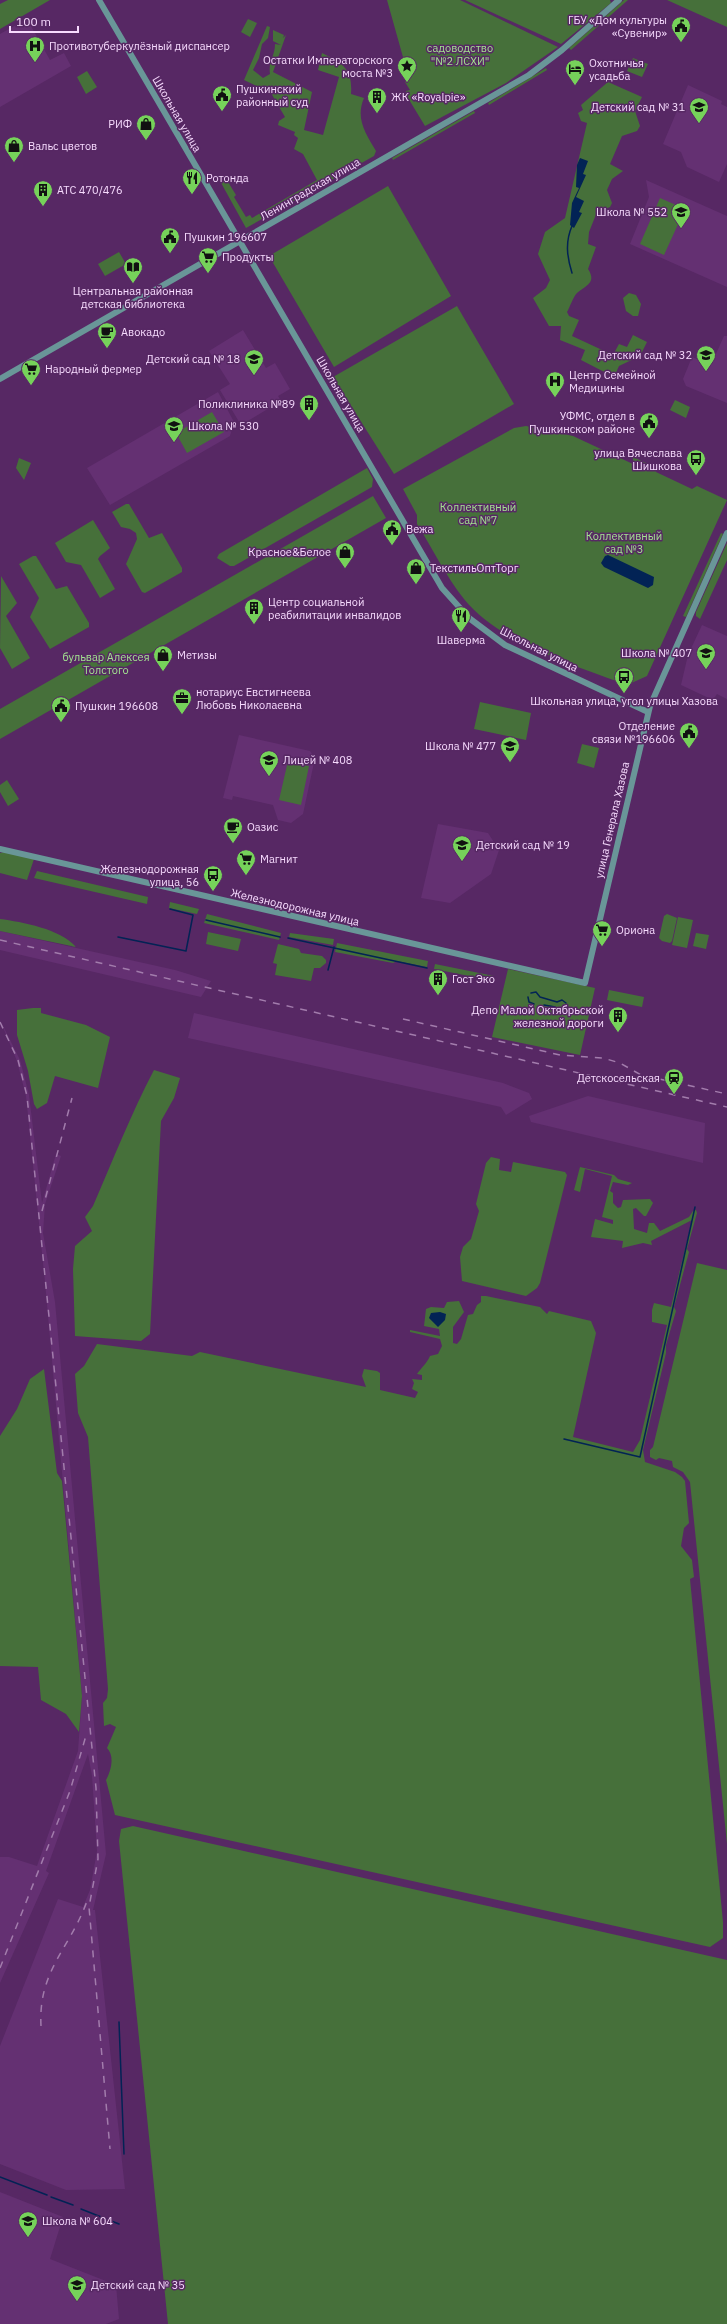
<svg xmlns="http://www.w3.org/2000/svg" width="727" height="2324" viewBox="0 0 727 2324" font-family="'IBM Plex Sans',sans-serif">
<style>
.built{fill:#643072}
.green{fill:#46703a}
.water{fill:#022355}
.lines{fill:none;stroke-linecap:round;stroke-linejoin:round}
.stream{stroke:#022355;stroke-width:1.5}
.minor{stroke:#699698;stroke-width:6}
.rail{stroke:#a27cac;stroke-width:1.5;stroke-dasharray:7 7;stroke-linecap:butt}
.labels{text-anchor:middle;stroke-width:3;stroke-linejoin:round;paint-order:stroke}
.poi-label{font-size:11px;fill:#f7dbfe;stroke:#572864;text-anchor:start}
.park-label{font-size:11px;fill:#a3e390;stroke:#572864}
.street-label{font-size:11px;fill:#f7dbfe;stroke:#572864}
</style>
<rect width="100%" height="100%" fill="#572864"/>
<path class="built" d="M 27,19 L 50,60 L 64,53 L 71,66 L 0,107 L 0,34 Z
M 688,85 L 722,101 L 721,104 L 727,107 L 727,164 L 719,182 L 687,167 L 681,152 L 663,144 Z
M 646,180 L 727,216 L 727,287 L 630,244 L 649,197 Z
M 243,330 L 266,368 L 275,363 L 290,389 L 278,396 L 281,401 L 241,425 L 220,390 L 230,384 L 209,351 Z
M 724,336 L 727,336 L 727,403 L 686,386 L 683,379 L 692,357 L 711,365 Z
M 218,392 L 234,422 L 230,436 L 110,505 L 87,468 Z
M 702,625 L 727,636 L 727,699 L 717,694 L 713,700 L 681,685 L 688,655 Z
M 239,735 L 310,751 L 315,758 L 303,814 L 291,823 L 278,820 L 273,805 L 233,796 L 232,800 L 223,798 Z
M 438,824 L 488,833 L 499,850 L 491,874 L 450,903 L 421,898 Z
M 0,931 L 175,970 L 211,981 L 201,997 L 0,950 Z
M 194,1013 L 503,1083 L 529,1093 L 532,1099 L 506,1115 L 501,1107 L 188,1038 Z
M 0,1020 L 20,1060 L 29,1095 L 42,1203 L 56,1154 L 61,1156 L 45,1204 L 43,1233 L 55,1302 L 106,1854 L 93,1910 L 95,1910 L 125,2189 L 66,2190 L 0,2164 L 0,2046 L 58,1899 L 83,1907 L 90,1890 L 97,1851 L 92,1776 L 88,1754 L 46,1871 L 49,1873 L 0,1983 L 0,1857 L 9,1857 L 37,1866 L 78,1751 L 82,1696 L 45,1282 L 26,1096 L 17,1061 Z
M 588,1096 L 705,1123 L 703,1163 L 531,1122 L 529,1116 Z
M 0,2192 L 63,2217 L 50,2259 L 116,2285 L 119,2319 L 106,2324 L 0,2324 Z"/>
<path class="green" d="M 8,0 L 50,0 L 0,29 L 0,4 Z
M 387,0 L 460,0 L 558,47 L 506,83 L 425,126 L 408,98 L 406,91 L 410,90 L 405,82 L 407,81 L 406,76 L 408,75 Z
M 465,0 L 610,0 L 611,3 L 561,44 Z
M 624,0 L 628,0 L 571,50 L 569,48 Z
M 667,0 L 727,0 L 727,27 Z
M 248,19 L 257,23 L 250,37 L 241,32 Z
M 267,26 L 270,27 L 268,38 L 262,44 L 259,58 L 253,70 L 263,78 L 270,74 C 268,60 275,57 275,44 L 281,45 L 273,41 L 273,30 L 284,35 L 283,38 L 286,35 L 273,72 L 312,92 L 304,130 L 323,135 L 339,77 L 318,70 L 322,53 C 342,63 353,68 351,94 L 364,98 C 355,119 366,134 376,151 L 374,156 L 246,228 L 220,181 L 224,179 L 228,182 L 236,195 L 234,197 L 246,217 L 250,215 L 252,218 L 317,180 L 303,154 L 294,149 L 298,138 L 294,135 L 295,132 L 278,125 L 279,121 L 285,117 L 271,93 L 244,80 Z
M 633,58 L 648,64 L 642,77 L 627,71 Z
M 546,68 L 547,70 L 489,105 L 488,103 Z
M 87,71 L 97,87 L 86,94 L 77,77 Z
M 608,82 L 642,97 L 635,111 L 640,126 L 637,131 L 622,136 L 610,164 L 623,171 L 612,179 L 607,190 L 612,203 L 610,207 L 597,212 L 589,232 L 588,244 L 596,247 L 588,269 C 597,283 586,285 577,293 C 573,297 570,307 567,312 L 569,316 L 579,320 L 572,336 L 613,355 L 619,344 L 627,347 L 633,335 L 647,342 L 640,356 L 619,366 L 614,377 L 581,360 L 585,350 L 560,340 L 561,326 L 549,326 L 533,298 L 546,288 L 550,280 L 538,254 L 545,232 L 565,218 L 587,123 L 581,121 L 578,113 L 583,110 L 581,105 Z
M 474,111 L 475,113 L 393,160 L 392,158 Z
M 388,186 L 451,296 L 334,367 L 269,256 Z
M 660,198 L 685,209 L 664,255 L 640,244 Z
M 119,252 L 126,264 L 105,276 L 98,264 Z
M 629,293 L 636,295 L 641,304 L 638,316 L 633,316 L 626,311 L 623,298 Z
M 457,306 L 514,404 L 394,474 L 333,377 Z
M 675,400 L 690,407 L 686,418 L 670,410 Z
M 212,412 L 224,432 L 187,453 L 176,433 Z
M 526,426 L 573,436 L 633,464 L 633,457 L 655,467 L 656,472 L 692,489 L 697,486 L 727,500 L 647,676 L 627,685 C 576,666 498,642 464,599 C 445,575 433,549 417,524 L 417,515 L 403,489 L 514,428 Z
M 19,458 L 31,463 L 24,480 L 16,468 Z
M 367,468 L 373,479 L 372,487 L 234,566 L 230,566 L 217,558 L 219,554 Z
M 373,496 L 386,518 L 0,739 L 0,709 Z
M 126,504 L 129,504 L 149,538 L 162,533 L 182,568 L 182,572 L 145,593 L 142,592 L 126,564 L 137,539 L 136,533 L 130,529 L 121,527 L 112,512 Z
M 93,520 L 110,548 L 100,556 L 98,559 L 115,589 L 100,598 L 81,565 L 66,562 L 55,543 Z
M 721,533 L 723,534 L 686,617 L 683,616 Z
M 727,543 L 727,560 L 700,619 L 696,616 L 696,612 Z
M 33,556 L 36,556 L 56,589 L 67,586 L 89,623 L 89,627 L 50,649 L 30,617 L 39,598 L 19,564 Z
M 1,576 L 17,603 L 6,616 L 30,658 L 12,669 L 0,648 Z
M 480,702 L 531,713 L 526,740 L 474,729 Z
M 582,744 L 599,748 L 594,768 L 577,763 Z
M 288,761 L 309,766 L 301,805 L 279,800 Z
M 7,780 L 19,799 L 8,806 L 0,792 L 0,785 Z
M 0,853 L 4,852 L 34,859 L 27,880 L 0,873 Z
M 37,871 L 148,897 L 147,904 L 34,878 Z
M 170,902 L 199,909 L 197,914 L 169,908 Z
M 207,914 L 281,933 L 279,940 L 204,923 Z
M 667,914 L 677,918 L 672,941 L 670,943 L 662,941 L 659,938 L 664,916 Z
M 678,917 L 693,920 L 687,948 L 672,945 Z
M 0,919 C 22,922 61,929 76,947 L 0,931 Z
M 208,932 L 241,939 L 238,951 L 206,944 Z
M 290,933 L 334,939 L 333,945 L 289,937 Z
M 696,933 L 709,935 L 706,949 L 693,946 Z
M 337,943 L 428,961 L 427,967 L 397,961 L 393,963 L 335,952 Z
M 278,944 L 299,949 L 301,953 L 322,956 L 326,960 L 326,963 L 320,968 L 314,968 L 311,981 L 275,975 L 277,964 L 273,963 Z
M 435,964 L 494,976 L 494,981 L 434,969 Z
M 508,969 L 595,988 L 580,1055 L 492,1037 Z
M 609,990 L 644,997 L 642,1007 L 607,1000 Z
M 33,1008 L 41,1008 L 41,1013 L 86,1025 L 110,1037 L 98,1088 L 55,1076 L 47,1103 L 37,1109 L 34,1104 L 28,1071 L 17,1035 L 17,1010 Z
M 154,1070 L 180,1078 L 174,1098 L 161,1121 L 150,1334 L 141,1341 L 75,1336 L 73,1269 L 75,1246 L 92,1231 L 85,1217 L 93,1206 C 113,1160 131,1114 154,1070 Z
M 491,1157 L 500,1159 L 499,1170 L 511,1172 L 513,1162 L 565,1172 L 567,1175 L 540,1283 L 537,1288 L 526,1296 L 462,1281 L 460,1257 L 463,1247 L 471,1239 L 479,1211 L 476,1204 L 486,1163 Z
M 580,1167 L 614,1175 L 618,1179 L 632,1183 L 628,1185 L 613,1182 L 610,1191 L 613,1193 L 613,1203 L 618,1208 L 621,1207 L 623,1200 L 650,1199 L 653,1203 L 646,1216 L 644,1216 L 636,1208 L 633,1209 L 634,1229 L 647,1233 L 649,1223 L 654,1223 L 660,1231 L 689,1217 L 693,1211 L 696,1210 L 697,1213 L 687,1249 L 689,1252 L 674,1307 L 676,1311 L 666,1345 L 666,1353 L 643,1450 L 645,1462 L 675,1472 L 682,1477 L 685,1481 L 689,1523 L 684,1528 L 681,1546 L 692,1560 L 694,1577 L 690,1579 L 723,1922 L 723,1938 L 710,1947 L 115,1815 L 106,1780 C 111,1771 115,1756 107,1748 L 116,1727 L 110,1724 L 104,1726 L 103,1703 L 107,1698 L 108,1689 L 88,1437 L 78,1413 L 75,1374 L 84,1366 L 97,1344 L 192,1356 L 200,1352 L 366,1387 L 362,1376 L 364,1369 L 377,1371 L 380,1373 L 380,1390 L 415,1398 L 418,1392 L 412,1389 L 414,1383 L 412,1379 L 422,1380 L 422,1375 L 417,1374 C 422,1367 427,1363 430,1356 L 438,1354 L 442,1346 L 440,1339 L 410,1332 L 410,1330 L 440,1336 L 439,1329 L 424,1326 L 426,1309 L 431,1307 L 444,1308 L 447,1302 L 459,1301 L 464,1312 L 453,1327 L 453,1343 L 457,1344 L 461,1339 L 468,1315 L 473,1314 L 477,1305 L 481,1302 L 481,1296 L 486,1296 L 540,1307 L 547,1314 L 549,1311 L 591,1321 L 596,1333 L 573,1437 L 633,1452 L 640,1440 L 667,1325 L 652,1322 L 652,1310 L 654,1303 L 671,1307 L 692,1220 L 651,1241 L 652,1245 L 643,1243 L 622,1248 L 623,1241 L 591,1237 L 595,1219 L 613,1224 L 613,1220 L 602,1217 L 612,1176 L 585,1169 L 580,1192 L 574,1190 Z
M 697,1263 L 727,1270 L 727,1844 L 690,1482 L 683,1472 L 673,1467 L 672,1461 L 659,1458 L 656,1460 L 650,1457 L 650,1450 L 653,1447 Z
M 44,1369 L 57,1473 L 62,1481 L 82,1696 L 79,1732 L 66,1714 L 41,1700 L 38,1667 L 0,1666 L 0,1436 L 17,1409 L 30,1379 Z
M 133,1826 L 727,1960 L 727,2324 L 168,2324 L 119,1841 L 121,1829 Z"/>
<path class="water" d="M 580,158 L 588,161 L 583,174 L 586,175 L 576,197 L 584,201 L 579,212 L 582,213 L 574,228 L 570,225 L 572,203 L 579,188 L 576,187 L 577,165 Z
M 608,555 L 654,577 L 653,585 L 648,588 L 604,567 L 601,563 L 605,556 Z
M 440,1312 L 446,1314 L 445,1320 L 438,1327 L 429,1318 L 431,1313 Z"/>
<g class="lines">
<path class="stream" d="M 572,226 C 565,242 567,257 572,273
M 206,920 L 280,937
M 118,937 L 186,951 L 193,915 L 170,909
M 288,938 L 427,968
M 328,970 L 334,947
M 531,993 L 536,992 L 540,997 L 557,1002 L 562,1000 L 566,1003
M 528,997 L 529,1002 L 534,1004
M 544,1005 L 555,1007 L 560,1011 L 565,1009
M 564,1439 L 640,1457 L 695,1207
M 119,2022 L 124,2154
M 0,2177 L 47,2195
M 51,2197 L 73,2205
M 81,2209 L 119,2224"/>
<path class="minor" d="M 99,0 L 442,588 L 469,618 L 505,645 L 648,712
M 0,379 L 529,75 L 562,50 L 619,0
M 0,849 L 585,983 L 650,706 L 727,533"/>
<path class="rail" d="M 0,940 L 727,1107
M 403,1019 L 560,1055 L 603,1058 L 620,1063 L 641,1075 L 727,1094
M 0,1022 L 18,1060 L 27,1096 L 96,1788 L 98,1859 L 89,1907 L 110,2149
M 42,1211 L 72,1098
M 0,1968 L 70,1791 L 87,1732
M 41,2026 C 38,1970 70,1949 87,1901"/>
</g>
<defs>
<g id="civic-pin" transform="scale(1)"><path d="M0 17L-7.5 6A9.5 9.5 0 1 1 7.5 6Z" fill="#76d25a" stroke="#572864"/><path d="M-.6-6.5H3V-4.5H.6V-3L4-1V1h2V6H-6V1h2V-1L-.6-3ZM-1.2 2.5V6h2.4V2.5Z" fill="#111"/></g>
<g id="hospital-pin" transform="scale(1)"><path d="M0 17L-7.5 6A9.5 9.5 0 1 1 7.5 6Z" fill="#76d25a" stroke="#572864"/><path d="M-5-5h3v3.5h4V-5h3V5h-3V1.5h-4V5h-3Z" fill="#111"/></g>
<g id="sight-pin" transform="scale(1)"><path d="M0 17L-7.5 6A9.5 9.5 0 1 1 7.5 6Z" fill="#76d25a" stroke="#572864"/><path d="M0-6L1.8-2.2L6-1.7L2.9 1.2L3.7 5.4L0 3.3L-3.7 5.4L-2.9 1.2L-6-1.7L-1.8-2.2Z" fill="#111"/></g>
<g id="hotel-pin" transform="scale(1)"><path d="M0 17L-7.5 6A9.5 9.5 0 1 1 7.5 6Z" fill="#76d25a" stroke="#572864"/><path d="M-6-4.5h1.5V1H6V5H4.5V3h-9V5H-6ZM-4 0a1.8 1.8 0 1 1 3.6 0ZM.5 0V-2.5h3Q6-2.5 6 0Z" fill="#111"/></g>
<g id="building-pin" transform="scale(1)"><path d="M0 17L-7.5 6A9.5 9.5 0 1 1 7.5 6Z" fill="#76d25a" stroke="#572864"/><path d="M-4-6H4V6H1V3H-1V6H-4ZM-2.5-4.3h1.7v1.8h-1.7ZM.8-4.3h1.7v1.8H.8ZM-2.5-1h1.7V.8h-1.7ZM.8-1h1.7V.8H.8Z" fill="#111"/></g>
<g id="school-pin" transform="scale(1)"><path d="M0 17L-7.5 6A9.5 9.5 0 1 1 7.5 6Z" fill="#76d25a" stroke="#572864"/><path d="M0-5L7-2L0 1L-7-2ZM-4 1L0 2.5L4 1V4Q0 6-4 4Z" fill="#111"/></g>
<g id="shop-pin" transform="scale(1)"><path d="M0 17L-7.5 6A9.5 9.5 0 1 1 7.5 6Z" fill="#76d25a" stroke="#572864"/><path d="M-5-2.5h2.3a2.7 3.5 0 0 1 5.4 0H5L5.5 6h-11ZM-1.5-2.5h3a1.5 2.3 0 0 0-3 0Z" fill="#111"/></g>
<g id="restaurant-pin" transform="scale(1)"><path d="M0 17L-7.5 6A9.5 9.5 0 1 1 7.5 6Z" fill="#76d25a" stroke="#572864"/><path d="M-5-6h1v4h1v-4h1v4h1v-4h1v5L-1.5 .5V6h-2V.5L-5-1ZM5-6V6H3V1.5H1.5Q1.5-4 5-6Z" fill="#111"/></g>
<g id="supermarket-pin" transform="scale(1)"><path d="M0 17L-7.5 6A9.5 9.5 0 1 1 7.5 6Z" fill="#76d25a" stroke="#572864"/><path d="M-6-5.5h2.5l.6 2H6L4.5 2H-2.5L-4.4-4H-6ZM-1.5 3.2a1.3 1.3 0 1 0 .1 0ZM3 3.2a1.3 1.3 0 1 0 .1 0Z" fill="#111"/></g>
<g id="library-pin" transform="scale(1)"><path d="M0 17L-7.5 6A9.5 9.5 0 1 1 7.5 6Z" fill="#76d25a" stroke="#572864"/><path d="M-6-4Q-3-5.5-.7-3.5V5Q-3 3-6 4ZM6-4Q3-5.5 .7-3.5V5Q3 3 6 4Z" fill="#111"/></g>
<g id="cafe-pin" transform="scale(1)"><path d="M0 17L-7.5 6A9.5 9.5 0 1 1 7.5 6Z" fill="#76d25a" stroke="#572864"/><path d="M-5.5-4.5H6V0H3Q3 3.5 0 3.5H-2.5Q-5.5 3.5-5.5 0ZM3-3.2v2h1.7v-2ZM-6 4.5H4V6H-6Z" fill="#111"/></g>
<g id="bus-pin" transform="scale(1)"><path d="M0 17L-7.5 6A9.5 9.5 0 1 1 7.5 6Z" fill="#76d25a" stroke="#572864"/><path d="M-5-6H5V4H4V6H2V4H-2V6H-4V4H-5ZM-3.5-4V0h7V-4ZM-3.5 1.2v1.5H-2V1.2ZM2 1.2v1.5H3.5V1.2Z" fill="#111"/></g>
<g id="office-pin" transform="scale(1)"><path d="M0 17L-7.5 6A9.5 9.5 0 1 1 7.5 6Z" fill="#76d25a" stroke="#572864"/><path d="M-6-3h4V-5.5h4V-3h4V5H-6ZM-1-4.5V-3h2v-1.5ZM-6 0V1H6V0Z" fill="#111"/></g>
<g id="station-pin" transform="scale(1)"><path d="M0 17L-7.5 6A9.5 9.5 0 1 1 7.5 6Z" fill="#76d25a" stroke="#572864"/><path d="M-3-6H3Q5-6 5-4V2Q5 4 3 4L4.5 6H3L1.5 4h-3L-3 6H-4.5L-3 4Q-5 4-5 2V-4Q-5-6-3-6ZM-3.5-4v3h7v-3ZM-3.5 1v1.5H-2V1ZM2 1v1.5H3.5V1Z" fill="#111"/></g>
</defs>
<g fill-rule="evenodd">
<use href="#civic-pin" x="681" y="26"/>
<use href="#hospital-pin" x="35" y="46"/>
<use href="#sight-pin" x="407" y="66"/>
<use href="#hotel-pin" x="575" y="69"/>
<use href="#civic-pin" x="222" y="95"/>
<use href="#building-pin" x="377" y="97"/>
<use href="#school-pin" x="699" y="107"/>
<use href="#shop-pin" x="146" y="124"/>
<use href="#shop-pin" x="14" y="146"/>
<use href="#restaurant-pin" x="192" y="178"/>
<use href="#building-pin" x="43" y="190"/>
<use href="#school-pin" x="681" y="212"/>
<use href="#civic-pin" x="170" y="237"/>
<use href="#supermarket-pin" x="208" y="257"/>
<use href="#library-pin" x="133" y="267"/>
<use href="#cafe-pin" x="107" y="332"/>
<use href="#school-pin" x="706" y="355"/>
<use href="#school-pin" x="254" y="359"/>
<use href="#supermarket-pin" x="31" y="369"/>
<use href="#hospital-pin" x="555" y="381"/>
<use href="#building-pin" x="309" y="404"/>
<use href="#civic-pin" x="649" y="422"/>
<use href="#school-pin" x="174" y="426"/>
<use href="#bus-pin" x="696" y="459"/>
<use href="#civic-pin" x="392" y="529"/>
<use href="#shop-pin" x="345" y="552"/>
<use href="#shop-pin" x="416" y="568"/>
<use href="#building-pin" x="254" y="608"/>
<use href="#restaurant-pin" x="461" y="616"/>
<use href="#school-pin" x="706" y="653"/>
<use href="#shop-pin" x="163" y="655"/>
<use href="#bus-pin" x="624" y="677"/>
<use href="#office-pin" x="182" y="698"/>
<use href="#civic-pin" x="61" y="706"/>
<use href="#civic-pin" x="689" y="732"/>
<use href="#school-pin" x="510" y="746"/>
<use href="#school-pin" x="269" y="760"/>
<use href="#cafe-pin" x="233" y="827"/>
<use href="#school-pin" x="462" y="845"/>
<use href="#supermarket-pin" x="246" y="859"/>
<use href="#bus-pin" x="213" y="875"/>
<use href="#supermarket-pin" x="602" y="930"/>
<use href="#building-pin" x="438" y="979"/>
<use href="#building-pin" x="618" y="1016"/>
<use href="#station-pin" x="674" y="1078"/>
<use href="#school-pin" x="28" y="2221"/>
<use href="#school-pin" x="77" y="2285"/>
</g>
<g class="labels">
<g class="poi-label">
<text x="667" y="24" text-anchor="end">ГБУ «Дом культуры<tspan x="667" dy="13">«Сувенир»</tspan></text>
<text x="49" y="50">Противотуберкулёзный диспансер</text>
<text x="393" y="64" text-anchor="end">Остатки Императорского<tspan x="393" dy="13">моста №3</tspan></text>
<text x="589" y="67">Охотничья<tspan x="589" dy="13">усадьба</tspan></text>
<text x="236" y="93">Пушкинский<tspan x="236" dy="13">районный суд</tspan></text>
<text x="391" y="101">ЖК «Royalpie»</text>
<text x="685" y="111" text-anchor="end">Детский сад № 31</text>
<text x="132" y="128" text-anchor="end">РИФ</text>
<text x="28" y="150">Вальс цветов</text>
<text x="206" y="182">Ротонда</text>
<text x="57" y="194">АТС 470/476</text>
<text x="667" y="216" text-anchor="end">Школа № 552</text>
<text x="184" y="241">Пушкин 196607</text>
<text x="222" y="261">Продукты</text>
<text x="133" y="295" text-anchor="middle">Центральная районная<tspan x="133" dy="13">детская библиотека</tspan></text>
<text x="121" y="336">Авокадо</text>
<text x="692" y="359" text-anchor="end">Детский сад № 32</text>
<text x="240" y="363" text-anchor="end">Детский сад № 18</text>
<text x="45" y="373">Народный фермер</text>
<text x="569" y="379">Центр Семейной<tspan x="569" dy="13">Медицины</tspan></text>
<text x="295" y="408" text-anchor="end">Поликлиника №89</text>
<text x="635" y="420" text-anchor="end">УФМС, отдел в<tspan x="635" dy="13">Пушкинском районе</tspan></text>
<text x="188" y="430">Школа № 530</text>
<text x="682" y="457" text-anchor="end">улица Вячеслава<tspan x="682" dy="13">Шишкова</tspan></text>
<text x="406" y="533">Вежа</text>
<text x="331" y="556" text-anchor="end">Красное&amp;Белое</text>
<text x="430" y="572">ТекстильОптТорг</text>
<text x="268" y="606">Центр социальной<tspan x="268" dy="13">реабилитации инвалидов</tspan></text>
<text x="461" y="644" text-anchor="middle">Шаверма</text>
<text x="692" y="657" text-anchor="end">Школа № 407</text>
<text x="177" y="659">Метизы</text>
<text x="196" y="696">нотариус Евстигнеева<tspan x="196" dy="13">Любовь Николаевна</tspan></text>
<text x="624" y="705" text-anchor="middle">Школьная улица, угол улицы Хазова</text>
<text x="75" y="710">Пушкин 196608</text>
<text x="675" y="730" text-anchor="end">Отделение<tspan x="675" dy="13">связи №196606</tspan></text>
<text x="496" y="750" text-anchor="end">Школа № 477</text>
<text x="283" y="764">Лицей № 408</text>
<text x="247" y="831">Оазис</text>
<text x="476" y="849">Детский сад № 19</text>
<text x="260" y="863">Магнит</text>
<text x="199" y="873" text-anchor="end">Железнодорожная<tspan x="199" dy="13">улица, 56</tspan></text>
<text x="616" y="934">Ориона</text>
<text x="452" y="983">Гост Эко</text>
<text x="604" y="1014" text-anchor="end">Депо Малой Октябрьской<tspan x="604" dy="13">железной дороги</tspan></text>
<text x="660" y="1082" text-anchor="end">Детскосельская</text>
<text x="42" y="2225">Школа № 604</text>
<text x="91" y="2289">Детский сад № 35</text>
</g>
<g class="park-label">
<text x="460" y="52">садоводство<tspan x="460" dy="13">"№2 ЛСХИ"</tspan></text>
<text x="478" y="511">Коллективный<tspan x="478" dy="13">сад №7</tspan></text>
<text x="624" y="540">Коллективный<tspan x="624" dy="13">сад №3</tspan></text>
<text x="106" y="661">бульвар Алексея<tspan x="106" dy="13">Толстого</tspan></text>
</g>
<g class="street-label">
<text transform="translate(177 114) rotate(60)" y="4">Школьная улица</text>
<text transform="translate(310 189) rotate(-30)" y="4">Ленинградская улица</text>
<text transform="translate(341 394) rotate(60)" y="4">Школьная улица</text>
<text transform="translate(539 649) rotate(27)" y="4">Школьная улица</text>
<text transform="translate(612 820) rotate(-77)" y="4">улица Генерала Хазова</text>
<text transform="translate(295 907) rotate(13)" y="4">Железнодорожная улица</text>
</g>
</g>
<path d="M10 26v6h68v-6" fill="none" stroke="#f7dbfe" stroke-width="2"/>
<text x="16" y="26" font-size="12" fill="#f7dbfe" stroke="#572864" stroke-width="3" paint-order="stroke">100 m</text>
</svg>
